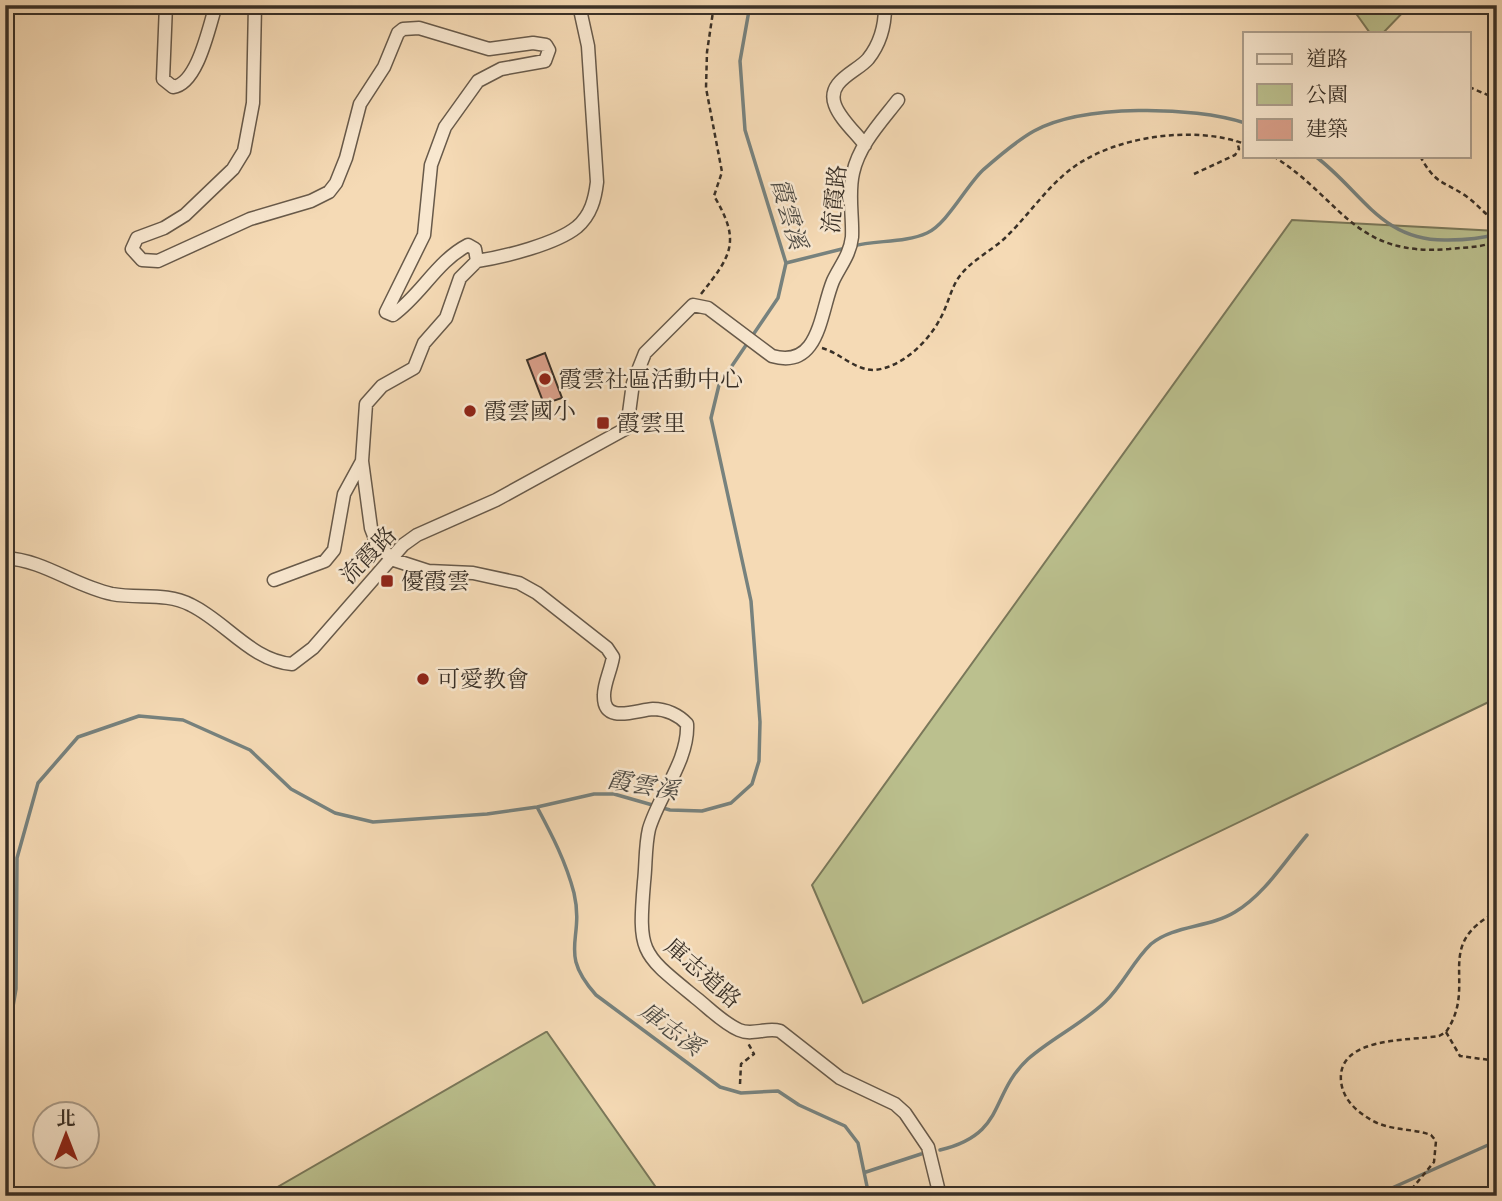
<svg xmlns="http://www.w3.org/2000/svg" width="1502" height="1201" viewBox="0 0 1502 1201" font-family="'Libre Bodoni','Noto Serif TC',serif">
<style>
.green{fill:#bbc08e;stroke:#7a785a;stroke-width:2}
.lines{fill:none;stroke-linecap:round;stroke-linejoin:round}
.stream{stroke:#77827e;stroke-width:3.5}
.building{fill:#dba08b;stroke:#393027;stroke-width:2}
.minor-casing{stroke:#685a4a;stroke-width:15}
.path{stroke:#393027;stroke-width:2.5;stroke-dasharray:5 3.5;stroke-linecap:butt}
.minor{stroke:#f8e7cf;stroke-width:12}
.poi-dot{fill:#8f2418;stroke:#f8e7cf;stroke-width:2.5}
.labels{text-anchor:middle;stroke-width:5;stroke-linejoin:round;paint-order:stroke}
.street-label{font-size:23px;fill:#393027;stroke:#f8e7cf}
.poi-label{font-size:23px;fill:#393027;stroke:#f8e7cf;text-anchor:start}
.water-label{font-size:24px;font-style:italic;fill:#4e4b44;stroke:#f8e7cf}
</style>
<rect width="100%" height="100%" fill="#f5dab5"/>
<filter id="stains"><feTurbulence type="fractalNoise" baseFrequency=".00286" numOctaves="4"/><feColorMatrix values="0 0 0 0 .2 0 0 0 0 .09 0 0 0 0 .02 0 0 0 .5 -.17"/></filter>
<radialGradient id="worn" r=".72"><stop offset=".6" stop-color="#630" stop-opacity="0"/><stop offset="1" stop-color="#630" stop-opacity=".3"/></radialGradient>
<path class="green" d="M 1350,5 L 1410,5 L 1383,33 L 1370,33 Z
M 1292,220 L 1497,231 L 1497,698 L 863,1003 L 812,885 Z
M 547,1032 L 662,1196 L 262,1196 L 546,1032 Z"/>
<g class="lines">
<path class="stream" d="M 1315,156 C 1362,191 1381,242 1448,240 C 1466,240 1480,239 1497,234
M 853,246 C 876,240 905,243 927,233 C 947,224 966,186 983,170 C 999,156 1016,141 1034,131 C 1083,104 1193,106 1245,123
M 786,263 L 846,248
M 537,807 C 552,835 566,862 574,893 C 585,941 557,951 596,995 L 720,1087 L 741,1093 L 778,1091 L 799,1105 L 845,1126 L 858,1143 L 869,1196
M 5,1053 L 16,989 L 17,858 L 38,783 L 78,737 L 139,716 L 183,720 L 250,750 L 291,789 L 335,813 L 373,822 L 487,814 L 537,807 L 594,794 L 614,794 L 670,810 L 702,811 L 731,803 L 752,784 L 759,761 L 760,722 L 751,601 L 711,418 L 719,385 L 778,298 L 786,263 L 745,130 L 740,61 L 750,5
M 940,1150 C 1007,1134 989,1095 1028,1059 C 1052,1038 1082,1024 1105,1002 C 1123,985 1133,961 1151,944 C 1174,925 1209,928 1235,912 C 1264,895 1285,861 1307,835
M 866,1172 L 921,1154
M 1374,1196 L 1497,1141"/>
</g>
<path class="building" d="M 545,353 L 562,398 L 544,404 L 527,360 Z"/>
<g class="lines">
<g class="minor-casing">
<path id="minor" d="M 166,5 L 163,79 L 173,87 C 198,84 209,26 216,5
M 255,5 L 253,103 L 244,151 L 233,169 L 185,215 L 164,228 L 137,238 L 132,249 L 142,260 L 158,261 L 250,219 L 311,201 L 329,192 L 336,183 L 346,158 L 360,104 L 384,67 L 398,33 L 403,29 L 419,28 L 489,49 L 533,43 L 546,45 L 549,50 L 545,61 L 501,69 L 478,81 L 445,127 L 431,165 L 424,235 L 386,312 L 393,315 C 421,295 437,261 468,245 L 475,249 L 477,261 L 460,278 L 446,318 L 424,343 L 414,368 L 382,386 L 366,404 L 362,461 L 371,528 L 376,541 L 391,559 L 428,571 L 473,573 L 519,583 L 537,593 L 607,648 L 613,657 C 611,670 604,683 604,695 C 603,725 636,710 653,709 C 666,709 679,715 687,724 C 689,760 659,795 649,829 C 645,846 646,865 644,882 C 638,954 641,953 696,998 C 710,1009 723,1023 739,1030 C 752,1036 766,1027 780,1031 L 840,1078 L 895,1104 L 905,1113 L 928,1147 L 940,1196
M 865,145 C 856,133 840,119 835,105 C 826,81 857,72 868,59 C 880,44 885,25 885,7
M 477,261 C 504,257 556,244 577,227 C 591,215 595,199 597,182 L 588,46 L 579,5
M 5,558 C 44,560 74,586 112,594 C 139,599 166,592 191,605 C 226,622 252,661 292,664 L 313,648 L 403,545 L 417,535 L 496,500 L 627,428 L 633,383 L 645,353 L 693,305 L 708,308 L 772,356 C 820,370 820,312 833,281 C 840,266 850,255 852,237 C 853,216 848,194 853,173 C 859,145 881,122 898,100
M 274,580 L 325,561 L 334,550 L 344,494 L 362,461"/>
</g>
<path class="path" d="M 1469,87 L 1497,99
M 1273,156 C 1343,200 1353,257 1449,249 C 1467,247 1480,248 1497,241
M 1420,156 C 1436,185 1442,180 1466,196 C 1477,204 1486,215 1497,223
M 1194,174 L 1235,155 L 1239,149 L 1237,141
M 701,294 C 732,255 741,241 714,196 L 722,172 L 706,88 L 707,52 L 714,5
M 822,348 C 840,353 856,371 875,370 C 902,367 928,342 940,319 C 947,307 950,292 957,280 C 968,262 990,252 1005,238 C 1028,216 1046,188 1071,169 C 1114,136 1194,125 1245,144
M 1446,1032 L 1460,1056 L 1497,1061
M 740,1084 L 741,1064 L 754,1054 L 748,1043
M 1406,1196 L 1434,1162 L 1436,1141 L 1431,1135 C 1412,1128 1392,1131 1373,1121 C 1357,1112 1343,1100 1341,1081 C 1337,1036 1410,1041 1439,1036 L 1446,1032 C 1479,984 1431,945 1497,912"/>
<use href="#minor" class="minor"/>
</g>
<g class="poi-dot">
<circle cx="545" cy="379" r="7"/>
<circle cx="470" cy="411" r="7"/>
<rect x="596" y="416" width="14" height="14" rx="3.5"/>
<rect x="380" y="574" width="14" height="14" rx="3.5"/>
<circle cx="423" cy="679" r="7"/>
</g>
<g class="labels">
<g class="street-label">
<text transform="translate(834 199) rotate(-84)" y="8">流霞路</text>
<text transform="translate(368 555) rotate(-46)" y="8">流霞路</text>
<text transform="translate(703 973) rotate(41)" y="8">庫志道路</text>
</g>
<g class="poi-label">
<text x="559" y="387">霞雲社區活動中心</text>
<text x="484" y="419">霞雲國小</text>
<text x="617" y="431">霞雲里</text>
<text x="401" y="589">優霞雲</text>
<text x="437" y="687">可愛教會</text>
</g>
<g class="water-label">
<text transform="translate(789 214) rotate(74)" y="8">霞雲溪</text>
<text transform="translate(643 785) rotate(10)" y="8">霞雲溪</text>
<text transform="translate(671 1029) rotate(36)" y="8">庫志溪</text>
</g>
</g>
<rect width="1502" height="1201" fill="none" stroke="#f5dab5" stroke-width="28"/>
<rect x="7" y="7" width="1488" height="1187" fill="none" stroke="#393027" stroke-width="3.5"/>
<rect x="14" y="14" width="1474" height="1173" fill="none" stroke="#393027" stroke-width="2"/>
<rect x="1243" y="32" width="228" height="126" fill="#f8e7cf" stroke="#ac9e8c" stroke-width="2"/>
<rect x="1257" y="54" width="35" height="10" fill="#f8e7cf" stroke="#ac9e8c" stroke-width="2"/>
<text x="1306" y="66" font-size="21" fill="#393027">道路</text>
<rect x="1257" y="84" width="35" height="21" fill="#bbc08e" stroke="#ac9e8c" stroke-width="2"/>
<text x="1306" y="102" font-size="21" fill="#393027">公園</text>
<rect x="1257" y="119" width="35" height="21" fill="#dba08b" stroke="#ac9e8c" stroke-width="2"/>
<text x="1306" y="136" font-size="21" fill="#393027">建築</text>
<g transform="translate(66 1135)"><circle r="33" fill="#f8e7cf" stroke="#ac9e8c" stroke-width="2"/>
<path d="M0-5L12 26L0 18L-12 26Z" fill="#8f2418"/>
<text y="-10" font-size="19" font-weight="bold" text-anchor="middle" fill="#393027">北</text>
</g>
<rect width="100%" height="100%" filter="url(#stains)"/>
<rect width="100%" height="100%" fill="url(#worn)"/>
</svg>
